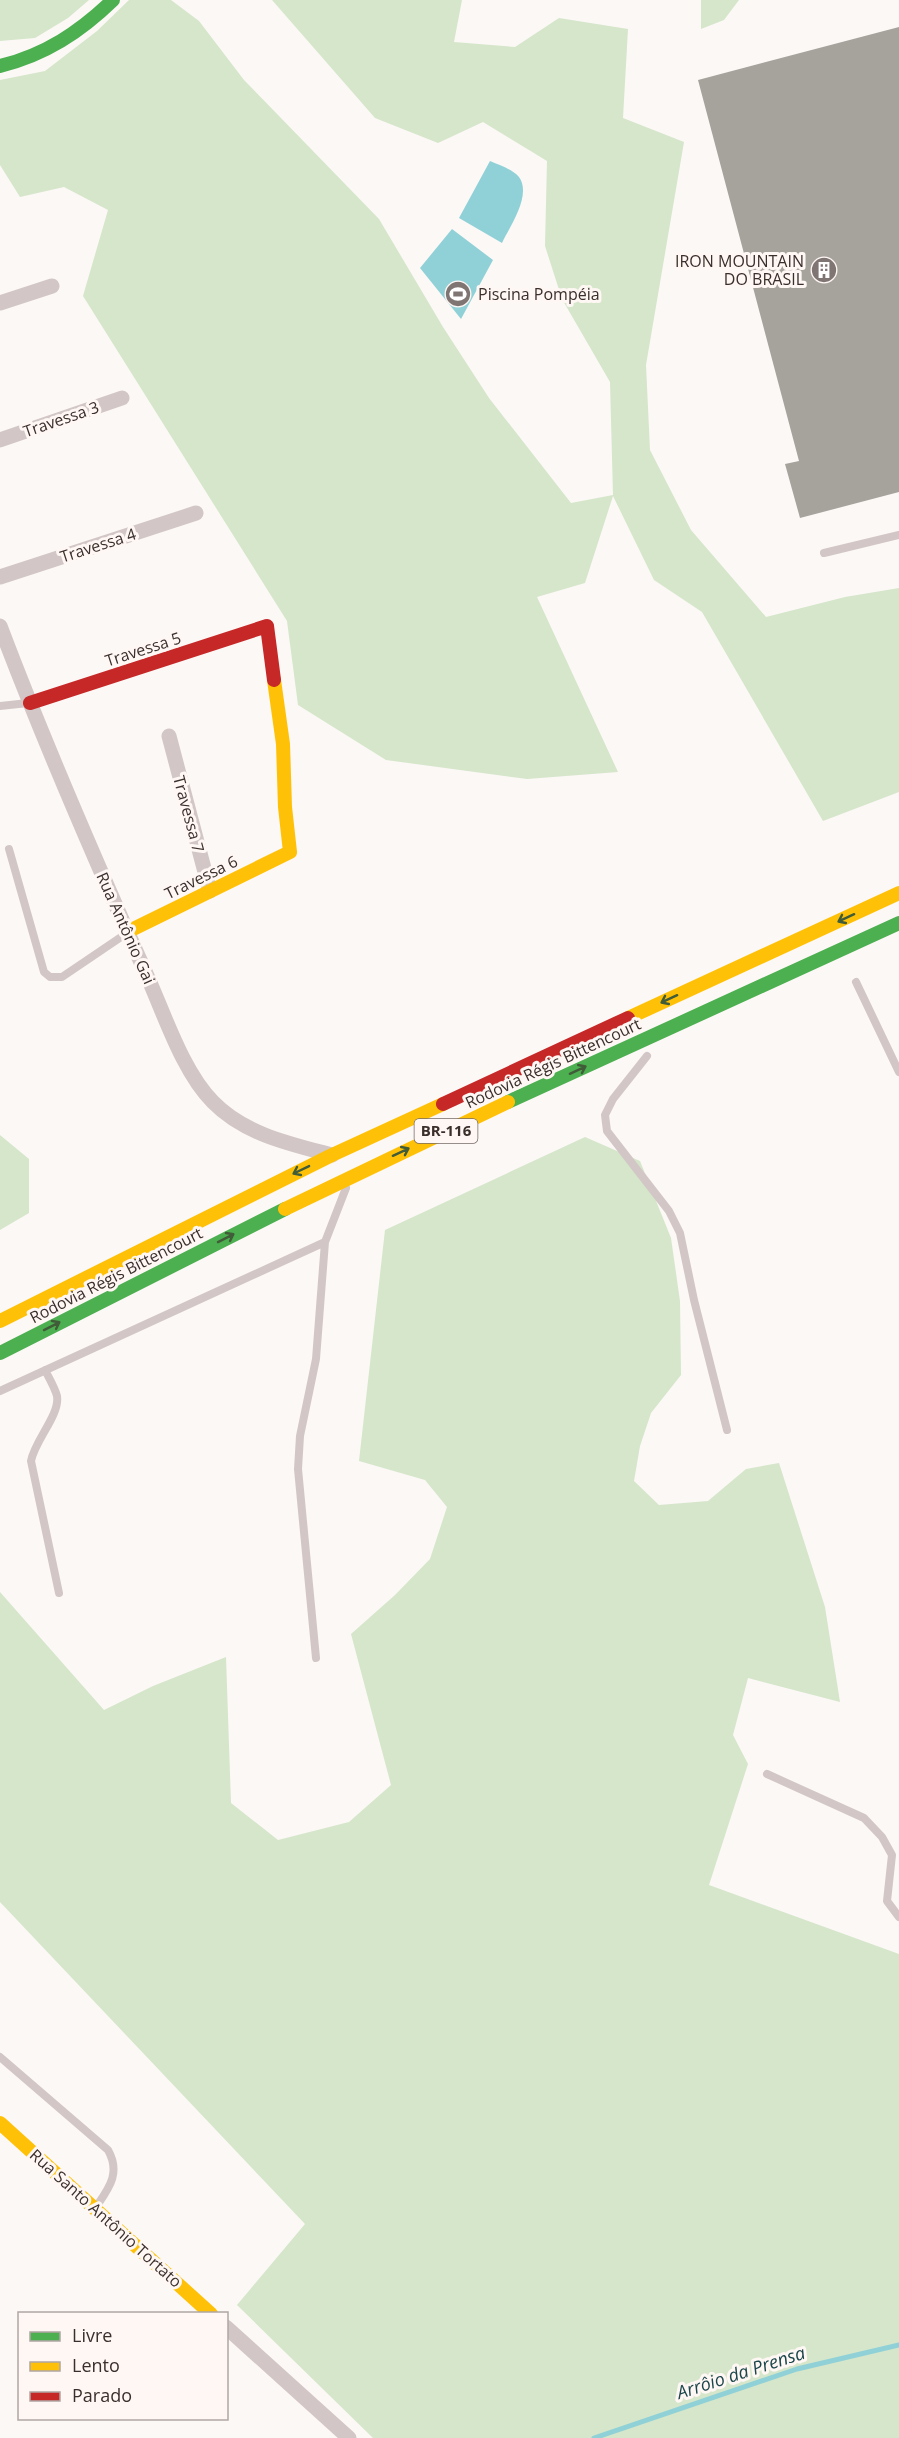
<svg xmlns="http://www.w3.org/2000/svg" width="899" height="2438" viewBox="0 0 899 2438" font-family="'Open Sans',sans-serif">
<style>
.green{fill:#d5e6ca}
.water{fill:#90d1d7}
.lines{fill:none;stroke-linecap:round;stroke-linejoin:round}
.stream{stroke:#90d1d7;stroke-width:5}
.building{fill:#a6a29c}
.lane{stroke:#d2c7c6;stroke-width:8}
.street{stroke:#d2c7c6;stroke-width:15}
.fast{stroke:#4caf50;stroke-width:14}
.slow{stroke:#ffc107;stroke-width:14}
.jam{stroke:#c62828;stroke-width:14}
.oneway{stroke:#415c38}
.labels{text-anchor:middle;stroke-width:6;stroke-linejoin:round;paint-order:stroke}
.shield{fill:#fef7f4;stroke:#766b67;stroke-width:1.5}
.shield-label{font-size:15px;font-weight:bold;fill:#3b2f2b}
.poi-label{font-size:16px;fill:#3b2f2b;stroke:#fef7f4;text-anchor:end}
.street-label{font-size:16px;fill:#3b2f2b;stroke:#fef7f4}
.water-label{font-size:18px;font-style:italic;fill:#1b464b;stroke:#fef7f4}
</style>
<rect width="100%" height="100%" fill="#fcf8f6"/>
<path class="green" d="M 0,0 L 89,0 L 68,18 L 35,38 L 0,41 Z
M 129,0 L 171,0 L 199,21 L 244,80 L 379,219 L 443,327 L 489,398 L 571,503 L 613,495 L 610,382 L 562,299 L 545,246 L 547,161 L 483,122 L 438,143 L 375,118 L 272,0 L 462,0 L 454,42 L 515,47 L 559,18 L 628,29 L 623,118 L 684,142 L 646,365 L 650,450 L 691,530 L 766,617 L 845,597 L 899,588 L 899,792 L 823,821 L 702,612 L 654,580 L 613,496 L 585,583 L 537,597 L 618,772 L 527,779 L 386,760 L 298,705 L 287,621 L 83,296 L 108,210 L 64,187 L 20,197 L 0,165 L 0,80 L 45,71 L 97,31 Z
M 701,0 L 739,0 L 724,20 L 701,29 Z
M 0,1135 L 29,1159 L 29,1213 L 0,1230 Z
M 585,1137 L 640,1161 L 671,1238 L 680,1301 L 681,1375 L 651,1413 L 640,1446 L 634,1481 L 659,1505 L 708,1501 L 746,1469 L 779,1463 L 825,1607 L 840,1702 L 748,1678 L 733,1735 L 748,1764 L 709,1885 L 899,1954 L 899,2438 L 373,2438 L 237,2305 L 305,2224 L 0,1902 L 0,1592 L 104,1710 L 153,1686 L 226,1657 L 231,1803 L 278,1840 L 349,1822 L 391,1785 L 351,1634 L 395,1595 L 430,1559 L 447,1507 L 425,1480 L 359,1461 L 385,1230 Z"/>
<path class="water" d="M 490,161 C 499,165 512,169 519,177 C 532,195 510,226 502,243 L 459,218 Z
M 452,229 L 493,260 L 461,319 L 420,268 Z"/>
<g class="lines">
<path class="stream" d="M 594,2438 L 797,2369 L 899,2345"/>
</g>
<path class="building" d="M 899,27 L 899,492 L 800,518 L 785,464 L 799,461 L 698,80 Z"/>
<g class="lines">
<path class="lane" d="M 824,553 L 899,535
M 0,706 L 28,703
M 9,849 L 44,972 L 50,977 L 62,977 L 127,933
M 856,982 L 899,1072
M 647,1056 L 613,1099 L 605,1115 L 607,1131 L 669,1211 L 680,1233 L 694,1300 L 727,1430
M 45,1370 C 49,1378 55,1388 57,1396 C 60,1415 35,1440 31,1461 L 59,1593
M 0,1391 L 325,1242 L 346,1188
M 316,1658 L 298,1469 L 300,1436 L 316,1359 L 325,1242
M 767,1774 L 864,1818 L 882,1837 L 892,1855 L 887,1901 L 899,1917
M 0,2057 L 108,2150 C 121,2173 109,2188 96,2207"/>
<path class="street" d="M 0,303 L 52,286
M 0,440 L 122,398
M 0,577 L 196,513
M 0,626 C 45,745 96,862 148,978 C 165,1016 183,1072 213,1102 C 244,1134 290,1144 332,1155
M 169,736 L 210,891
M 226,2327 L 349,2438"/>
<path class="fast" d="M 0,66 C 45,55 80,32 113,0
M 508,1102 L 899,923
M 0,1353 L 285,1209"/>
<path class="slow" d="M 127,932 L 290,852 L 285,807 L 283,744 L 274,680
M 628,1018 L 899,893
M 285,1209 L 508,1102
M 0,1321 L 332,1155 L 443,1104
M 0,2123 L 211,2314"/>
<path class="jam" d="M 30,703 L 267,626 L 274,680
M 443,1104 L 628,1018"/>
</g>
<defs><path id="oneway-shaft" d="M-6 0H5M1.5-3L5.5 0L1.5 3" fill="none" stroke-width="1.6" stroke-linecap="round" stroke-linejoin="round" transform="scale(1.5)"/></defs>
<g class="oneway">
<use href="#oneway-shaft" transform="translate(846 918) rotate(155)"/>
<use href="#oneway-shaft" transform="translate(669 999) rotate(155)"/>
<use href="#oneway-shaft" transform="translate(578 1070) rotate(-25)"/>
<use href="#oneway-shaft" transform="translate(401 1152) rotate(-25)"/>
<use href="#oneway-shaft" transform="translate(301 1170) rotate(154)"/>
<use href="#oneway-shaft" transform="translate(226 1238) rotate(-27)"/>
<use href="#oneway-shaft" transform="translate(52 1326) rotate(-27)"/>
</g>
<defs>
<g id="building-disc" transform="scale(1.35)"><circle r="9.5" fill="#7f7572" stroke="#fef7f4"/><path d="M-4-6H4V6H1V3H-1V6H-4ZM-2.5-4.3h1.7v1.8h-1.7ZM.8-4.3h1.7v1.8H.8ZM-2.5-1h1.7V.8h-1.7ZM.8-1h1.7V.8H.8Z" fill="#fff"/></g>
<g id="stadium-disc" transform="scale(1.35)"><circle r="9.5" fill="#7f7572" stroke="#fef7f4"/><path d="M0-5a6.5 5 0 1 0 0 10a6.5 5 0 1 0 0-10ZM-3.5-1.8h7v3.6h-7Z" fill="#fff"/></g>
</defs>
<g fill-rule="evenodd">
<use href="#building-disc" x="824" y="270"/>
<use href="#stadium-disc" x="458" y="294"/>
</g>
<g class="labels">
<rect class="shield" x="414.5" y="1119" width="63" height="24" rx="4.5"/>
<g class="shield-label">
<text x="446" y="1136">BR-116</text>
</g>
<g class="poi-label">
<text x="804" y="267">IRON MOUNTAIN<tspan x="804" dy="18">DO BRASIL</tspan></text>
<text x="478" y="300" text-anchor="start">Piscina Pompéia</text>
</g>
<g class="street-label">
<text transform="translate(61 419) rotate(-19)" y="6">Travessa 3</text>
<text transform="translate(98 545) rotate(-18)" y="6">Travessa 4</text>
<text transform="translate(143 649) rotate(-18)" y="6">Travessa 5</text>
<text transform="translate(189 814) rotate(75)" y="6">Travessa 7</text>
<text transform="translate(201 877) rotate(-26)" y="6">Travessa 6</text>
<text transform="translate(126 928) rotate(66)" y="6">Rua Antônio Gai</text>
<text transform="translate(553 1063) rotate(-25)" y="6">Rodovia Régis Bittencourt</text>
<text transform="translate(116 1275) rotate(-27)" y="6">Rodovia Régis Bittencourt</text>
<text transform="translate(106 2218) rotate(42)" y="6">Rua Santo Antônio Tortato</text>
</g>
<g class="water-label">
<text transform="translate(741 2373) rotate(-18)" y="6">Arrôio da Prensa</text>
</g>
</g>
<rect x="18" y="2312" width="210" height="108" fill="#fef7f4" stroke="#b0a7a4" stroke-width="1.5"/>
<rect x="30" y="2332" width="30" height="9" fill="#4caf50" stroke="#b0a7a4" stroke-width="1.5"/>
<text x="72" y="2342" font-size="18" fill="#3b2f2b">Livre</text>
<rect x="30" y="2362" width="30" height="9" fill="#ffc107" stroke="#b0a7a4" stroke-width="1.5"/>
<text x="72" y="2372" font-size="18" fill="#3b2f2b">Lento</text>
<rect x="30" y="2392" width="30" height="9" fill="#c62828" stroke="#b0a7a4" stroke-width="1.5"/>
<text x="72" y="2402" font-size="18" fill="#3b2f2b">Parado</text>
</svg>
